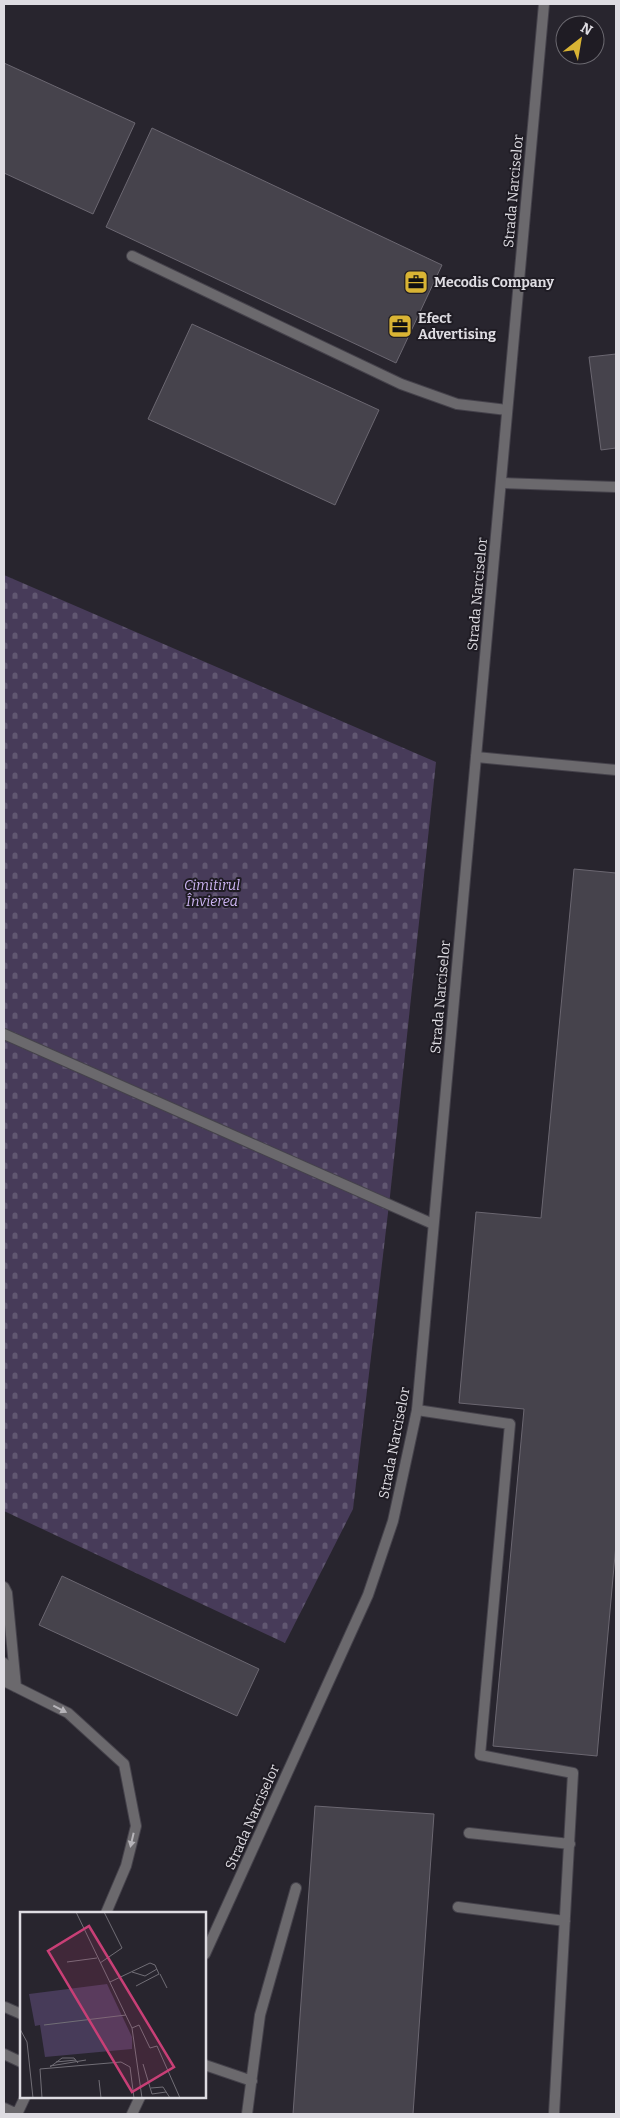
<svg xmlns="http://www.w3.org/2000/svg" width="620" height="2118" viewBox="0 0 620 2118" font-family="Bitter,serif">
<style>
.cemetery{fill:url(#cemetery-stones)}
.building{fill:#46434c;stroke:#6b6771}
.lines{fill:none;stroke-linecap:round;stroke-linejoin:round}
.lane-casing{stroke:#45424b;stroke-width:12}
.street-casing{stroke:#45424b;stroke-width:12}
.lane{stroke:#6b696d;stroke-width:10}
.street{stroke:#6b696d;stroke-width:10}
.oneway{fill:#b6b4b9}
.labels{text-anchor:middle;stroke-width:4;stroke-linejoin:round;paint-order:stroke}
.street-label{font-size:14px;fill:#dedce2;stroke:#1f1c24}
.poi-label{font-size:14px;font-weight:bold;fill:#dedce2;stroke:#1f1c24;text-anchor:start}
.park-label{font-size:14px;font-style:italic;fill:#ccb4f2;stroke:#1f1c24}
.inset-road{fill:none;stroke:#716e76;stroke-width:1}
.view{fill:#c83f76;fill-opacity:0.15;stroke:#c83f76;stroke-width:2.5}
.inset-edge{fill:none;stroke:#dedce2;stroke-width:2.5}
</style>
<defs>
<pattern id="cemetery-stones" width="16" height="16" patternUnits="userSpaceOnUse" patternTransform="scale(1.25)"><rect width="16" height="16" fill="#473b59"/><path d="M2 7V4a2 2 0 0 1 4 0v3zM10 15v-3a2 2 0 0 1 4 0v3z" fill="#615771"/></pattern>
</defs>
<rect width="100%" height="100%" fill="#28252e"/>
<path class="cemetery" d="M 4,575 L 436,762 L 390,1196 L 353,1509 L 285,1643 L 4,1511 Z"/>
<path class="building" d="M 4,63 L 135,123 L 93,214 L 4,173 Z
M 152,128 L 442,265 L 396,363 L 106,227 Z
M 192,324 L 379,410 L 335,505 L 148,419 Z
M 616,354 L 616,448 L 601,450 L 589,357 Z
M 574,869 L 616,873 L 616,1544 L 597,1756 L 493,1746 L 524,1409 L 459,1403 L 476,1212 L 541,1218 Z
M 62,1576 L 259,1669 L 237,1716 L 39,1625 Z
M 315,1806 L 434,1814 L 413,2114 L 293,2114 Z"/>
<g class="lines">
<g class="lane-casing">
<path id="lane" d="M 132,256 L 401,384 L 457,404 L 507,410
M 501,483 L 616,487
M 476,757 L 616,770
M 4,1034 L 433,1224
M 417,1410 L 510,1424 L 480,1755 L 573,1773 L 554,2114
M 4,1587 L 7,1593 L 16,1687
M 4,1663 L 13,1682
M 4,1681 L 68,1713 L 124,1764 L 136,1826 L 126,1866 L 106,1913
M 469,1833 L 570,1844
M 458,1907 L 565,1921
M 5,2007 L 21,2014
M 4,2054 L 21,2062
M 205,2065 L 252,2081
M 4,2108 L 17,2114
M 17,2114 L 25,2097
M 247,2114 L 260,2015 L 296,1888"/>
</g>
<g class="street-casing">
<path id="street" d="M 205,1954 L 368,1595 L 393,1521 L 417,1410 L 544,4
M 132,2114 L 140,2097"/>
</g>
<use href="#lane" class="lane"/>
<use href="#street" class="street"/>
</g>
<defs><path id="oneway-solid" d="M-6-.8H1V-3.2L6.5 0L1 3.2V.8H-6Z" transform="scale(1.25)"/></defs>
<g class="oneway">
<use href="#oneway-solid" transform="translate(60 1709) rotate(27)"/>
<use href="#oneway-solid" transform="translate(132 1840) rotate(103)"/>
</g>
<defs>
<g id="office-square" transform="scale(1.25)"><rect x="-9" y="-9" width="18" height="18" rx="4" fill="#d9b434" stroke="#1f1c24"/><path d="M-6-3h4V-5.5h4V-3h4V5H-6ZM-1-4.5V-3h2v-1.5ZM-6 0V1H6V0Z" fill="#111"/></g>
</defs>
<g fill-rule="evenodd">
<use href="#office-square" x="416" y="282"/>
<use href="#office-square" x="400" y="326"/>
</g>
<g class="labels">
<g class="street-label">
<text transform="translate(513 191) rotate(-85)" y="5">Strada Narciselor</text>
<text transform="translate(477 594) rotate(-85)" y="5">Strada Narciselor</text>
<text transform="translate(440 997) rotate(-85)" y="5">Strada Narciselor</text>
<text transform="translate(394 1443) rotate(-79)" y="5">Strada Narciselor</text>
<text transform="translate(252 1817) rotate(-66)" y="5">Strada Narciselor</text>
</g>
<g class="poi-label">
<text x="434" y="287">Mecodis Company</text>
<text x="418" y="323">Efect<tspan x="418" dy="16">Advertising</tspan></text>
</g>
<g class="park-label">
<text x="212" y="890">Cimitirul<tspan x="212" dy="16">Învierea</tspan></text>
</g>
</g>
<g transform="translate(20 1912)">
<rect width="186" height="186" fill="#28252e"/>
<path d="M 87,72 L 112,125 L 112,137 L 25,145 L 20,113 L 15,114 L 9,82 Z" fill="#473b59"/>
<path class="inset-road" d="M 56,0 L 112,116 L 122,186M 47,50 L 77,46M 80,51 L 102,36 L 84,0M 112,60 L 125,64 L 137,57M 140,62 L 147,76M 90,70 L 130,51 L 135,53 L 139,62 L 116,74M 24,113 L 106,103M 112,116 L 119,113 L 130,136 L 137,134 L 160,186M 0,117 L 7,130 L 13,186M 36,150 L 56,148M 123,152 L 132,182 L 146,180M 30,154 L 66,148M 30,155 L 42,146 L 54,146 L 58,151M 79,168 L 81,186M 131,176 L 143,175 L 150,186M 22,186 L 20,157 L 101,150 L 110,155 L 114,186"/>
<path class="view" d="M 69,14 L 154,155 L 112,180 L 28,39 Z"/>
<rect width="186" height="186" class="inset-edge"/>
</g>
<rect width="620" height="2118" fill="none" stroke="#dedce2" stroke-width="10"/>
<g transform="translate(580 40) rotate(31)"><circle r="24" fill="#1f1c24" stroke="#6b6970"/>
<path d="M0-4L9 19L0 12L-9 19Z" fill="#d9b434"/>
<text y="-8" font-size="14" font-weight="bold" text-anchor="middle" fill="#dedce2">N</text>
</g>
</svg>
